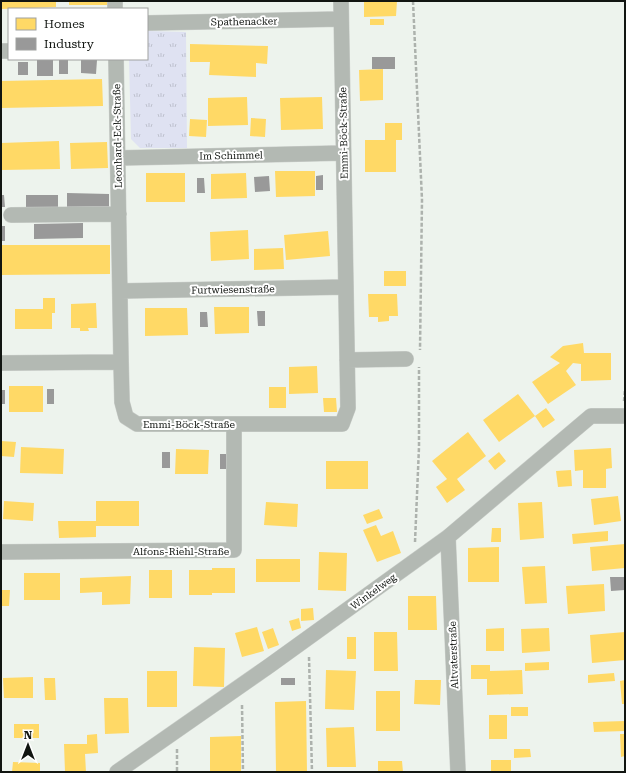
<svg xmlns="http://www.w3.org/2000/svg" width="626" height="773" viewBox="0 0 626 773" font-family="'Roboto Serif',serif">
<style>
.park{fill:url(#park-tufts)}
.homes{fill:#ffd966}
.industry{fill:#999}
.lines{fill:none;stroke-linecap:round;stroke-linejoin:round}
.minor-casing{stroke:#cbcfcb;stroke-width:16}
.path{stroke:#adb2ad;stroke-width:2.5;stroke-dasharray:4 2;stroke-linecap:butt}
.minor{stroke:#b3b9b3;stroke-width:15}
.labels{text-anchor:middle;stroke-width:4;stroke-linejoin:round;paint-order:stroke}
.street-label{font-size:10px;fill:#111511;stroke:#fff}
</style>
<defs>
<pattern id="park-tufts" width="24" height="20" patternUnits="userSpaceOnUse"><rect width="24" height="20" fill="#dfe2f2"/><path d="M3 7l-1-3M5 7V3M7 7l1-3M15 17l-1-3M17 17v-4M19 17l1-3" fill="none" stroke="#bec1ce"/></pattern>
</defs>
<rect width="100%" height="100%" fill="#edf3ed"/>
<path class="park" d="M 147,31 L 186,32 L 187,148 L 140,148 L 131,139 L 129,59 L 147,59 Z"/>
<path class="homes" d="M 1,1 L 56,1 L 56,7 L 1,9 Z
M 69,1 L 108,1 L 108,5 L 69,5 Z
M 364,1 L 397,1 L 396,16 L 364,17 Z
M 370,19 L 384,19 L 384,25 L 370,25 Z
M 190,44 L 268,46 L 267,64 L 256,63 L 256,77 L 209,75 L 210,62 L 190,62 Z
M 383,69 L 383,100 L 360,101 L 359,70 Z
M 102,79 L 103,106 L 1,108 L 1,81 Z
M 247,97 L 248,125 L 208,126 L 208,98 Z
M 322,97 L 323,129 L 281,130 L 280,98 Z
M 251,118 L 266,119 L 265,137 L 250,136 Z
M 190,119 L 207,120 L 206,137 L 189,136 Z
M 385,123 L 402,123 L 402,140 L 396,140 L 396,172 L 365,172 L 365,140 L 385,140 Z
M 59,141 L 60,169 L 1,170 L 1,143 Z
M 107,142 L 108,168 L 71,169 L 70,143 Z
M 275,171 L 315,171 L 315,196 L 276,197 Z
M 146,173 L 185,173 L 185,202 L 146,202 Z
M 246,173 L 247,198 L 211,199 L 211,174 Z
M 248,230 L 249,259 L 211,261 L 210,232 Z
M 328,231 L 330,256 L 286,260 L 284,235 Z
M 1,245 L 110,245 L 110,274 L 1,275 Z
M 283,248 L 284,269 L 254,270 L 254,249 Z
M 384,271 L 406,271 L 406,286 L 384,286 Z
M 368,294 L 397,294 L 398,316 L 389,316 L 389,321 L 378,322 L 378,317 L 369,317 Z
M 43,298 L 55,298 L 55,313 L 52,313 L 52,329 L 15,329 L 15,309 L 43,309 Z
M 96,303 L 97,328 L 88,328 L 89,331 L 80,331 L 80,328 L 71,328 L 71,304 Z
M 214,307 L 249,307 L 249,333 L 215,334 Z
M 145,308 L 187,308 L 188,335 L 145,336 Z
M 583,343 L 584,353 L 611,353 L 611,380 L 581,381 L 581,364 L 573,363 L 566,371 L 576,385 L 548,404 L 532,382 L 560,363 L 550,357 L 563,346 Z
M 317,366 L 318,393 L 289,394 L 289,367 Z
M 9,386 L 43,386 L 43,412 L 9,412 Z
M 269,387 L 286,387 L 286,408 L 269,408 Z
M 518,394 L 535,416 L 546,408 L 555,420 L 543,428 L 535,416 L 499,442 L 483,420 Z
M 323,398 L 336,398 L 337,412 L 324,412 Z
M 468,432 L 486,456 L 457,479 L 465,490 L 447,503 L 436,487 L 447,479 L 432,461 Z
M 1,441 L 16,442 L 14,457 L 1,456 Z
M 21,447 L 64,449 L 63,474 L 20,473 Z
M 611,448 L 612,468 L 606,469 L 606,488 L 583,488 L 583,470 L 575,471 L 574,450 Z
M 176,449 L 209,450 L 208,474 L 175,474 Z
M 499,452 L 506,461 L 495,470 L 488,461 Z
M 326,461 L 368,461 L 368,489 L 326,489 Z
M 571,470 L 572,486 L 558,487 L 556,471 Z
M 618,496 L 621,521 L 594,525 L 591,499 Z
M 4,501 L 34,503 L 33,521 L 3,519 Z
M 96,501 L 139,501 L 139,526 L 96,526 Z
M 266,502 L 298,504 L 297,527 L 264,525 Z
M 542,502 L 544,538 L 520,540 L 518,503 Z
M 379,509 L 383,518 L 367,524 L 363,515 Z
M 58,521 L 96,521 L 96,537 L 59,538 Z
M 376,525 L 381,536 L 393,531 L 401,553 L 377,562 L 363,530 Z
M 492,528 L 501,528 L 501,542 L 491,542 Z
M 608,531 L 608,541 L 573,544 L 572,534 Z
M 625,544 L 625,568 L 592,571 L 590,547 Z
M 499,547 L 499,582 L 468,582 L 468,548 Z
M 319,552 L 347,553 L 346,591 L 318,590 Z
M 256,559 L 300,559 L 300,582 L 256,582 Z
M 545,566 L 547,603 L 525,604 L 522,567 Z
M 212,568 L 235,568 L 235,593 L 212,593 L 212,595 L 189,595 L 189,570 L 212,570 Z
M 149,570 L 172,570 L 172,598 L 149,598 Z
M 24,573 L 60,573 L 60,600 L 24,600 Z
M 131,576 L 130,604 L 102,605 L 102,592 L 80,593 L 80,578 Z
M 604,584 L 605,611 L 568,614 L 566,586 Z
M 1,590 L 10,590 L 9,606 L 1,606 Z
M 408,596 L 436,596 L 437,630 L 408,630 Z
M 313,608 L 314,620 L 301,621 L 301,609 Z
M 299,618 L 301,628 L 292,631 L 289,621 Z
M 257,627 L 264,651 L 242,657 L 235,633 Z
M 273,628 L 279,645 L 268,649 L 262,632 Z
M 504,628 L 504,651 L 486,651 L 486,629 Z
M 549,628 L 550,651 L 522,653 L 521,629 Z
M 374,632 L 397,632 L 398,671 L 374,671 Z
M 625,632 L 625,660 L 592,663 L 590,635 Z
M 347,637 L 356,637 L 356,659 L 347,659 Z
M 194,647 L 225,648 L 224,687 L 193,686 Z
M 549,662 L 549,670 L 525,671 L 525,663 Z
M 471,665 L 490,665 L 490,671 L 522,670 L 523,694 L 487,695 L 487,679 L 471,679 Z
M 326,670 L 356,671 L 354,710 L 325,709 Z
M 147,671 L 177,671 L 177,707 L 147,707 Z
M 614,673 L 615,681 L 588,683 L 588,675 Z
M 33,677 L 33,698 L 4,698 L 3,678 Z
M 44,678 L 55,678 L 56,700 L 45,700 Z
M 415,680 L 441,680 L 440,705 L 414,704 Z
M 625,680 L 625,704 L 622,704 L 620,681 Z
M 376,691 L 400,691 L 400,731 L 376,731 Z
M 104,698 L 128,698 L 129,733 L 105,734 Z
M 306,701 L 307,772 L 276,772 L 275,702 Z
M 511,707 L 528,707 L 528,716 L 511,716 Z
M 489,715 L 507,715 L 507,739 L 489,739 Z
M 625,721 L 625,731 L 594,732 L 593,722 Z
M 14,724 L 39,724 L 39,738 L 14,738 Z
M 354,727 L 356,767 L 327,767 L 326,728 Z
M 97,734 L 98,753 L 85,754 L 86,772 L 65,772 L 64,744 L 87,744 L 87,735 Z
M 620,734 L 625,734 L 625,756 L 621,757 Z
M 241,736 L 241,772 L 210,772 L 210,737 Z
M 514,749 L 530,749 L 531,757 L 514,758 Z
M 491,760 L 511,760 L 511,772 L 491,772 Z
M 378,761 L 402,761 L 403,772 L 378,772 Z
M 13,762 L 40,763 L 40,772 L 12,772 Z"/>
<path class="industry" d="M 372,57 L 395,57 L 395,69 L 372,69 Z
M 81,59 L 97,60 L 96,74 L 81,73 Z
M 37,60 L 53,60 L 53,76 L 37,76 Z
M 59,60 L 68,60 L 68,74 L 59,74 Z
M 18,62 L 28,62 L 28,75 L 18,75 Z
M 323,175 L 323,190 L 316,190 L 316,176 Z
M 269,176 L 270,191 L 255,192 L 254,177 Z
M 197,178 L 204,178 L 205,193 L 197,193 Z
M 67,193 L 109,194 L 109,209 L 67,208 Z
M 1,195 L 4,195 L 5,207 L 1,207 Z
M 26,195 L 58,195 L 58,207 L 26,207 Z
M 83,223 L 83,238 L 34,239 L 34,224 Z
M 1,226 L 5,226 L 5,241 L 1,241 Z
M 257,311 L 265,311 L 265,326 L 258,326 Z
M 200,312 L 207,312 L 208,327 L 200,327 Z
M 47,389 L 54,389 L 54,404 L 47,404 Z
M 1,390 L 5,390 L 5,404 L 1,404 Z
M 162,452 L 170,452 L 170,468 L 162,468 Z
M 220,454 L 228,454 L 227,469 L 220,469 Z
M 610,577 L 625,577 L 625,590 L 611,591 Z
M 281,678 L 295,678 L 295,685 L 281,685 Z"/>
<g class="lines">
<g class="minor-casing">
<path id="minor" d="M 115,1 L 115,9
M 147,23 L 341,19
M 1,51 L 9,51
M 116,59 L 121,362
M 118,158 L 343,153
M 11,215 L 119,214
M 120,291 L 346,287
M 347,360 L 406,359
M 1,363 L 121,362 L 122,402 L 126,417 L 137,424 L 342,424 L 348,408 L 341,1
M 448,537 L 458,772
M 1,552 L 234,550 L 234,424
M 117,772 L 269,666 L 448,537 L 591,416 L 625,416"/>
</g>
<path class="path" d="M 413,1 L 422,200 L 420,350
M 624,401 L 625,389
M 415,542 L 419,447 L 419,367
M 309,657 L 312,772
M 242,705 L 243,772
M 177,749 L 177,772"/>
<use href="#minor" class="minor"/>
</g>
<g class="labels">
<g class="street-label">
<text transform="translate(244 21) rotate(-1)" y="4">Spathenacker</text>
<text transform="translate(343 133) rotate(-91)" y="4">Emmi-Böck-Straße</text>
<text transform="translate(117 136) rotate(-91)" y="4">Leonhard-Eck-Straße</text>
<text transform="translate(231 155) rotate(-1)" y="4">Im Schimmel</text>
<text transform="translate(233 289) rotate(-1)" y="4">Furtwiesenstraße</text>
<text x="189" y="428">Emmi-Böck-Straße</text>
<text x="181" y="555">Alfons-Riehl-Straße</text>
<text transform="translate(373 591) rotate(-36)" y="4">Winkelweg</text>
<text transform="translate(453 655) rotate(-92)" y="4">Altvaterstraße</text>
</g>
</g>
<rect width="626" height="773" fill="none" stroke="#111511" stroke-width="4"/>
<rect x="8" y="8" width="140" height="52" fill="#ffffff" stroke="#a0a1a0"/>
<rect x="16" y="18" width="20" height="12" fill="#ffd966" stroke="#a0a1a0"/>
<text x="44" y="28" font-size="12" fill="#111511">Homes</text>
<rect x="16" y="38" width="20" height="12" fill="#999999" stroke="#a0a1a0"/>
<text x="44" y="48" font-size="12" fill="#111511">Industry</text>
<g transform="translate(28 745)" stroke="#ffffff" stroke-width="3" paint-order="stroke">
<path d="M0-3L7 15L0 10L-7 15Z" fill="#111511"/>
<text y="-6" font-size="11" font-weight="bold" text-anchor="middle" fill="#111511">N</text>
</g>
</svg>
